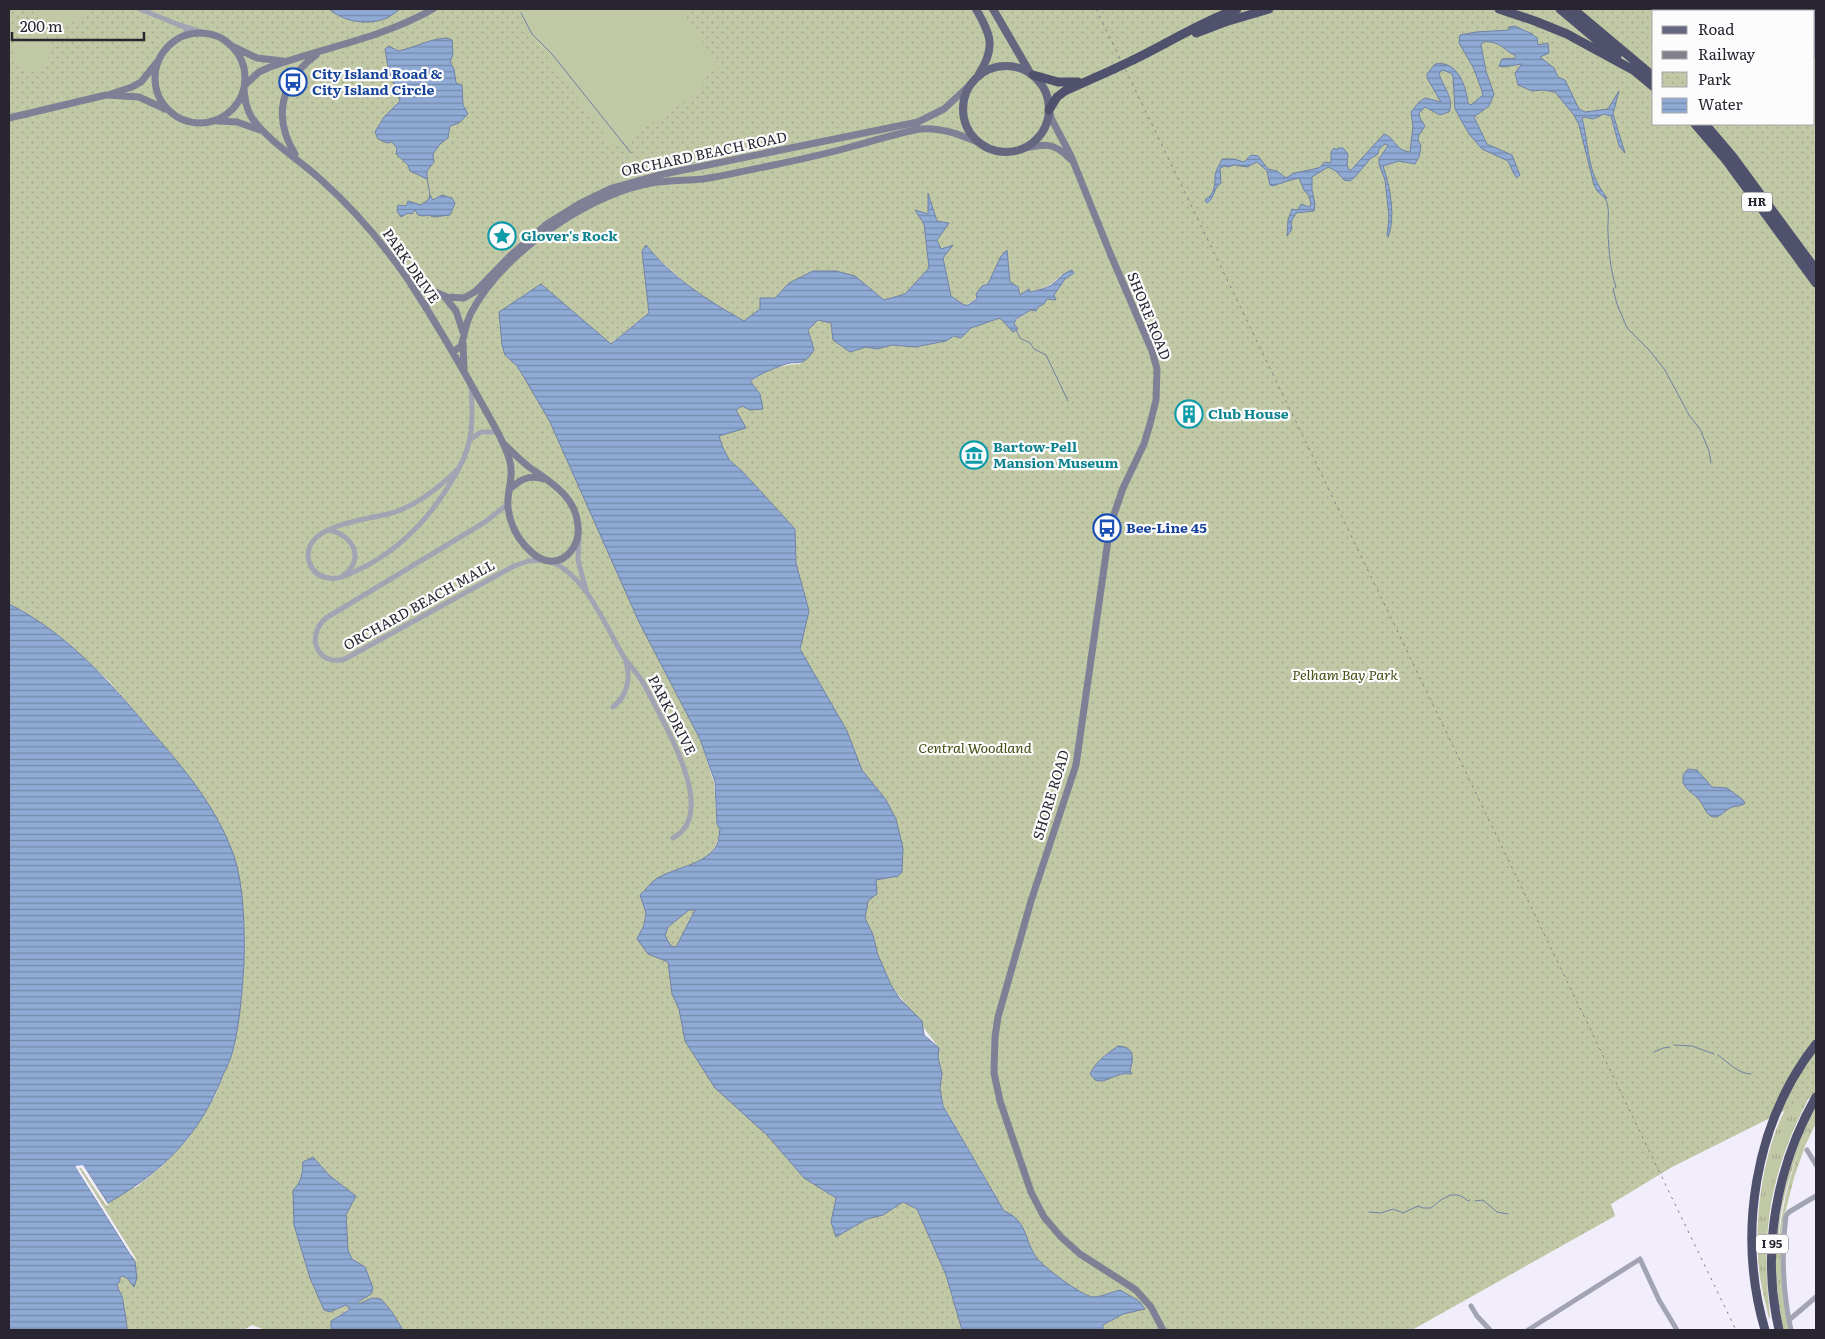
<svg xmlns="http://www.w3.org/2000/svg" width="1825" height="1339" viewBox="0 0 1825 1339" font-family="Literata,serif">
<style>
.grass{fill:url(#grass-tufts)}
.forest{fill:url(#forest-crowns)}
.park{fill:url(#park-dots)}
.garden{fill:#c1c8a5}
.water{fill:url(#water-rules);stroke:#7082a4;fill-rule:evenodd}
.pier{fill:#f1edfa}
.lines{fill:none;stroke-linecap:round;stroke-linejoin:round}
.stream{stroke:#7082a4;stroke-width:1}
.street{stroke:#a3a4b3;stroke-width:5}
.secondary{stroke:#7f8095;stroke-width:7}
.primary{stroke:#65667f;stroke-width:8}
.highway{stroke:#4f516d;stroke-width:9}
.rail{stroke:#837f8b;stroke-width:1;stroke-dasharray:2.5 5;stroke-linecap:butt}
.highway-bridge{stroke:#4f516d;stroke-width:9}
.labels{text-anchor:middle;stroke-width:4.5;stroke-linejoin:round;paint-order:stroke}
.shield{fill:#fcfcfc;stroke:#68656d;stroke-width:1}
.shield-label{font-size:12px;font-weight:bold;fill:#282430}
.transit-label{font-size:14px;font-weight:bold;fill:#164399;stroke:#fcfcfc;text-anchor:start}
.street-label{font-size:14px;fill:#282430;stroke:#fcfcfc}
.culture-label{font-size:14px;font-weight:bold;fill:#0d838f;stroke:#fcfcfc;text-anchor:start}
.park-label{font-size:14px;font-style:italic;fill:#454d12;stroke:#fcfcfc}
</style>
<defs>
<pattern id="grass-tufts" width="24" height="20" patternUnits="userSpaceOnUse" patternTransform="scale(1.25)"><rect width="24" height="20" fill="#c1c8a5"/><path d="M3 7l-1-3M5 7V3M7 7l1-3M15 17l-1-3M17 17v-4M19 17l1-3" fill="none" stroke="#a6ac8e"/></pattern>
<pattern id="forest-crowns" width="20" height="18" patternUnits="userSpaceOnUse" patternTransform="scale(1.25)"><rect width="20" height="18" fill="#c1c8a5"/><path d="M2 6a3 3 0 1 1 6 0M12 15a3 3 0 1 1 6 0" fill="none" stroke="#a6ac8e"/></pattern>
<pattern id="park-dots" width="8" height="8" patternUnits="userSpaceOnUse" patternTransform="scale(1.25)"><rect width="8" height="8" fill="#c1c8a5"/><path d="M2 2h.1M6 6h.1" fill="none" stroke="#a6ac8e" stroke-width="1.8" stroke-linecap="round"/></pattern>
<pattern id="water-rules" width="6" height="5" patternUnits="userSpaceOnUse" patternTransform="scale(1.25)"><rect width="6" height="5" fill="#8faad5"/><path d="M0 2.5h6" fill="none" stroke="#758aad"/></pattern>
</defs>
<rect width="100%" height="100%" fill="#f1edfa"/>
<path class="grass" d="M 1804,1074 L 1814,1088 C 1771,1168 1760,1226 1770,1316 L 1769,1319 C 1766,1305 1762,1291 1760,1277 C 1753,1228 1761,1163 1781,1118 C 1788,1103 1797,1088 1804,1074 Z
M 1816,1105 L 1816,1110 C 1798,1149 1777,1203 1779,1246 L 1783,1221 C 1780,1258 1781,1294 1789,1330 L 1783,1330 C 1780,1319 1779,1308 1778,1296 C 1770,1230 1785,1164 1816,1105 Z"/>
<path class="forest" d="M 1816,1110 L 1816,1123 L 1805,1146 L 1794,1178 L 1783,1221 L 1778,1253 C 1781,1202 1794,1156 1816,1110 Z"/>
<path class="park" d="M 9,9 L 329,9 L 332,11 L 387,18 L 400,9 L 1701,9 L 1703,11 L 1654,11 L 1654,124 L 1814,124 L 1814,57 L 1816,58 L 1816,1095 L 1672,1167 L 1611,1204 L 1615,1216 L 1412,1330 L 1103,1330 L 1103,1325 L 1123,1314 L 1145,1308 L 1120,1290 C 1112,1292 1101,1297 1093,1297 C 1082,1296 1042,1267 1036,1257 C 1024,1239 1027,1220 1004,1211 L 943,1105 L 940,1088 L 942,1074 L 938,1057 L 939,1048 L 891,985 L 878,955 L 873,935 L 864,918 L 868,901 L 876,880 L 898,876 L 902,872 L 886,800 L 862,770 L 847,731 L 800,649 L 809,611 L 796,563 L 795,529 L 742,471 L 730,461 L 723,448 L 719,435 L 736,410 L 760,394 L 750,382 C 765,371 782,364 800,364 L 813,350 L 808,330 L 818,320 L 831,323 L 850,352 L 866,347 L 877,349 L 892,345 L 915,347 L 946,341 L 971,328 L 1001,318 L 1014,324 L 1016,320 L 1054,295 L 1065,279 L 1073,273 L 1061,275 C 1052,285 1043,289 1030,292 L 1029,290 L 1020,295 L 1010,282 L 1007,251 C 998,266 983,302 964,305 L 951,296 L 943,258 L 951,245 L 940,249 L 937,240 L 937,221 L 929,195 L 928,214 L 916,211 L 924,224 L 929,268 L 905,294 L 884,300 L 855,276 L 789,283 L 775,298 L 744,321 L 695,292 L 654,255 L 646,245 L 642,251 L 649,313 L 610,344 L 541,284 L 505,354 C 513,362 520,370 526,380 C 533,391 538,405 549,412 L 640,623 L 700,739 L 714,783 L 717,824 L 720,829 L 717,844 L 711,853 L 701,900 L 768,1136 L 804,1178 L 836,1198 L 831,1222 L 836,1237 L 867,1219 L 883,1215 L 903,1202 L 917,1209 L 946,1275 L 962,1330 L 403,1330 L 392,1312 L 372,1298 L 359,1305 L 358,1302 L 371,1294 L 365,1267 L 352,1259 L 348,1250 L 346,1215 L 356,1196 L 330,1176 L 321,1165 L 303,1162 L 294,1225 L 310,1278 L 324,1310 L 330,1312 L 347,1305 L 349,1309 L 331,1321 L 331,1330 L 265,1330 L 252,1325 L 244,1330 L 127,1330 C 127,1320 124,1310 123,1301 C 123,1296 118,1290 117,1285 L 121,1276 L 127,1278 L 131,1255 L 75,1166 L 83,1165 L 135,1188 L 160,1168 L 188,1139 L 215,1096 L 233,1051 L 242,996 L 245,945 L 242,901 L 221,826 L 204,797 L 169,752 L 108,680 L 64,640 L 26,613 L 9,604 Z"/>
<path class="garden" d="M 39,9 L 94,9 C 74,26 60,29 37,17 Z
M 522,9 L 681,9 L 719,67 L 708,74 L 696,94 L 614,148 L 516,13 Z
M 25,34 L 36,36 L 48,42 C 52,63 44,70 24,72 L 12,55 Z"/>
<path class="water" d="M 329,9 L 400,9 C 396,12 391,16 387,18 C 368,26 344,22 329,9 Z
M 1701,9 L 1816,9 L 1816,58 L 1814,57 L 1814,11 L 1703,11 Z
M 1515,26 L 1532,34 L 1537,38 L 1538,45 L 1548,43 L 1549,53 L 1540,57 L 1554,68 L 1558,77 L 1565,80 L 1579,109 L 1585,112 L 1608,109 L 1619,91 L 1613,114 L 1625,153 L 1619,146 L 1611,116 L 1604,114 L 1593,119 L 1585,117 L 1582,118 C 1590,149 1586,171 1607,198 L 1606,199 L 1598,192 L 1594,185 L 1579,125 L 1574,115 L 1555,92 L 1543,90 L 1532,91 L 1518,85 L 1515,73 L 1522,64 L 1503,67 L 1499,66 L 1502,59 L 1515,58 L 1516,56 C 1503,50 1500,40 1483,42 L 1481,45 L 1486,71 L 1494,94 L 1489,106 L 1474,117 L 1487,144 L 1512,155 L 1520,175 L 1517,178 L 1514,174 L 1508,161 L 1482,149 L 1469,134 L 1455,109 L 1453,77 L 1452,74 L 1443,70 L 1439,73 C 1442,86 1455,98 1449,112 L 1440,115 L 1425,107 L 1419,113 L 1420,118 L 1425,126 L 1419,135 L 1418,140 L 1421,146 L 1419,157 L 1415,164 L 1399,161 L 1383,166 C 1390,185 1396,218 1388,237 L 1387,235 L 1389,217 L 1385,180 L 1379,164 L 1379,159 L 1387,147 L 1388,145 L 1385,144 L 1379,149 L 1378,154 L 1370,159 L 1355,177 L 1350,181 L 1344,180 L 1336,171 L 1328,167 L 1312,177 L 1312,190 L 1315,204 L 1314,211 L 1296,213 L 1291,222 L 1292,229 L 1287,236 L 1288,220 L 1292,209 L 1298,210 L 1301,204 L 1309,207 L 1311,204 L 1309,196 L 1304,190 L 1299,178 C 1290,180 1281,183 1273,186 L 1270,185 L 1267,171 L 1257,162 L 1247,167 L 1234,165 L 1228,167 L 1225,166 L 1220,168 L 1221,183 C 1213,188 1215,198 1207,203 L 1205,200 C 1215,194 1215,185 1215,175 C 1216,170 1220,164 1222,159 L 1234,159 L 1244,162 L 1251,155 L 1258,156 L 1268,169 L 1277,171 L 1286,178 L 1294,173 L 1319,168 L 1325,162 L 1331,163 L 1331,152 L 1334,148 L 1337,150 L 1338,148 L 1343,148 L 1348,154 L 1347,165 L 1349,170 L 1351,170 L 1384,134 C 1397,139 1393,149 1410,152 L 1413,126 L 1411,112 L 1419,102 L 1425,98 L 1441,102 L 1427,78 L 1427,74 L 1435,64 C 1457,60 1466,85 1468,103 L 1471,105 L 1483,95 L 1482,91 L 1473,67 L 1459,43 L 1460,35 L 1476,32 L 1509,30 L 1509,27 Z
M 446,38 L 452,40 L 453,54 L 450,62 L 454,69 L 456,83 L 462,85 L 463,105 L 468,114 L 459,123 L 450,126 L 448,138 L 440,144 L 433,154 L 434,162 L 427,171 L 427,179 L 410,171 L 408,165 L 396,154 L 397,148 L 392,142 L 387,143 L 378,139 L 375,132 L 384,117 L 400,101 L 388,67 L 385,49 L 389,46 L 398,51 C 414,48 429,39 446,38 Z
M 928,193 L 937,221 L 949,223 L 937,240 L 941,249 L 953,245 L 943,258 L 951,296 L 964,305 L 968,305 L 977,299 L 976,294 L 982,286 L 988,284 L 1001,256 L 1007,250 L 1010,282 L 1018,287 L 1020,295 L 1029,289 L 1030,292 C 1039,290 1048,288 1054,283 C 1062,276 1062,274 1072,270 L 1074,273 L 1065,279 L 1054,295 L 1056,300 L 1047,299 L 1044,304 L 1038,307 L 1036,311 L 1031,310 L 1016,319 L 1014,324 L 1018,329 L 1013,332 L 1000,318 L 971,328 L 961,338 L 954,336 L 946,341 L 915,347 L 892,345 L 877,349 L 866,347 L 850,352 L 833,340 L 831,323 L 818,320 L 808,330 L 814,350 C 802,369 798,359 783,365 C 772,369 760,374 750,381 L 760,394 L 763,409 L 750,410 L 742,406 L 736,410 L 746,428 L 719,436 L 723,448 L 730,461 L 742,471 L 795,529 L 796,563 L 809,611 L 800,649 L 847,731 L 862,770 L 886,800 L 896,819 L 903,848 L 902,872 L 898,876 L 876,880 L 877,894 L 868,901 L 865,918 L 873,935 L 878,955 L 891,985 L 900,999 L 922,1021 L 924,1035 L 939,1048 L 938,1057 L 942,1074 L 940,1088 L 943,1106 L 1004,1211 C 1027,1220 1024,1239 1036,1257 C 1042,1266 1082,1296 1093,1297 C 1101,1297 1112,1292 1120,1290 L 1139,1301 L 1145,1309 L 1123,1314 L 1103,1325 L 1103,1330 L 962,1330 L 946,1275 L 917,1209 L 903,1202 L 883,1215 L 867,1219 L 836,1237 L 831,1222 L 836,1198 L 804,1178 L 768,1136 L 715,1088 L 685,1041 L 679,1009 L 672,994 L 668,962 L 648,954 L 637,939 L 644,925 L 646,913 L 640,895 C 646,890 650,883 656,879 C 675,867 706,865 717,845 C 719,841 719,834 720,829 L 717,824 L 715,782 L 700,739 L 639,622 L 550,422 L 525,379 L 517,366 L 505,355 L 502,345 L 499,312 L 541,284 L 611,344 L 649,313 L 642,251 L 646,245 C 672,278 707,300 744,321 L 760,309 L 760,298 L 775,298 L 789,283 L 813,271 L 836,271 L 855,276 L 884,300 L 905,294 L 929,268 L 924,224 L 915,210 L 928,214 ZM 689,910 L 695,910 L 676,947 L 671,946 L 665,936 L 668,927 Z
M 430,195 L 433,200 L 442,195 L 452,198 L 455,203 L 450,215 L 433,217 L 429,215 L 423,216 L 418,215 L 415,210 L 412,214 L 408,213 L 401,217 L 397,211 L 398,205 L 406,206 L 408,201 L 421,205 L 429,199 Z
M 9,604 C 67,633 110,682 151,731 C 184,768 217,808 234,856 C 244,885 245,933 244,964 C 242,993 240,1022 233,1050 C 231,1058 227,1067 223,1075 C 200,1135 164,1171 108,1203 L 83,1166 L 75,1166 L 135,1262 L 137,1278 L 134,1287 L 127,1278 L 122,1276 L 120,1277 L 120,1281 L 117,1285 C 118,1290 123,1296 123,1301 C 124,1310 127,1320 127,1330 L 9,1330 Z
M 1688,769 L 1697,770 L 1712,787 L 1727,788 L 1742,799 L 1745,803 C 1740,807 1736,805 1730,808 C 1724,811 1720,818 1713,817 C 1706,815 1704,806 1700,801 C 1696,795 1683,789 1683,780 C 1682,775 1685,772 1688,769 Z
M 1118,1046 C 1136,1047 1133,1059 1130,1071 L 1132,1073 L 1131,1074 C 1116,1071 1106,1085 1095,1080 L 1090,1074 C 1096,1061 1107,1054 1118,1046 Z
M 313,1157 L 330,1176 L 356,1196 L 346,1215 L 348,1250 L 352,1259 L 365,1267 L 373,1288 L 371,1294 L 358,1302 L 359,1304 L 372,1298 L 381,1299 L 392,1312 L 403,1330 L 331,1330 L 331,1321 L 349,1310 L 349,1307 L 346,1305 L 330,1312 L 324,1310 L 310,1278 L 294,1225 L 293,1190 C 302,1182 302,1174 303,1162 Z"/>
<path class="pier" d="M 83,1165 L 109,1206 L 106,1205 L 81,1168 L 79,1168 L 138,1262 L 131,1255 L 75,1166 Z"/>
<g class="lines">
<path class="stream" d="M 521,13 L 532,34 L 552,54 L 631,153
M 427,178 L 430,195
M 1605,198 C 1611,208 1607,222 1608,233 C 1609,251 1610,269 1616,287 L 1613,289 L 1617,304 L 1627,328 L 1649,350 L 1665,370 L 1689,415 L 1700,429 L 1709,451 L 1711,463
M 1016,330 L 1020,338 L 1030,343 L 1034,349 L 1046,355 L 1068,401
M 1674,1045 L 1692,1046 L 1714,1054
M 1654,1052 L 1663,1048 L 1670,1047
M 1718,1055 C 1728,1062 1738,1074 1751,1074
M 1475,1201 L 1483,1200 L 1497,1212 L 1508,1214
M 1369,1212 L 1381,1213 L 1393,1209 L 1403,1213 L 1418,1206 L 1423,1208 L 1431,1208 C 1443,1198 1454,1188 1468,1201 L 1470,1200"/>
<path class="street" d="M 140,9 L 179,25 L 208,34
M 185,36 L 187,33 L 185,28
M 471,439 L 481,432 L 497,432
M 459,468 C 474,442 473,415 471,386
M 508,504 L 485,522 L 326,618 C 305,636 317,667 345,659 L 514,566 L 528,561 L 543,560
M 328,530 C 348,520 370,519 392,513 C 418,505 440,487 459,468 C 436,511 403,549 358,570 C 349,574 339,580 329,578 C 311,576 302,556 313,541 C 317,536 322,533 328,530 C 353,534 366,559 343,576
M 579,537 L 578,560 L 586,590
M 552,562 C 587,577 605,626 624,657 C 628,664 635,670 640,678 C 647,688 652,700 658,711 C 673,740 715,816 673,838
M 613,707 C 627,696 631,679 626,662
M 1807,1150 L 1816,1165
M 1471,1306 L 1477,1316 L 1490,1330
M 1789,1320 L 1816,1297
M 1528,1330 L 1640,1259 L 1659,1300 L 1677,1330
M 1791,1330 C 1783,1294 1781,1252 1786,1216 L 1789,1212 L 1816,1196"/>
<path class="secondary" d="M155 78a45 45 0 1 1 90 0a45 45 0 1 1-90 0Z
M 234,47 L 257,58 L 283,61
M 245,85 L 259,72 L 270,67 C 325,47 380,39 433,9
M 244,89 C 245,99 246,109 252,118 C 268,141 298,159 319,178 C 353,208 383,243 409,281 C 435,321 459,362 482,404 C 492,422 503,439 509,458 C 514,474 509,484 508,499 C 507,513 512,527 519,538 C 525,547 537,560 549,561 C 568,563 580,543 578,526 C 576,496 550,482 529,467 C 520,460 512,452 504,444
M 111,94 L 132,87 L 141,82 L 158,61
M 1049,110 L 1052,120 L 1071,156 L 1110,253 L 1152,351 L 1157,369 L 1156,400 L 1150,424 L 1144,444 L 1123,488 L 1110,526 L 1076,765 L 1031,901 L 998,1017 L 995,1037 L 994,1073 L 1000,1101 L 1031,1192 L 1044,1217 L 1061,1237 L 1080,1254 L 1136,1290 L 1151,1307 L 1163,1330
M 9,118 L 106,95 L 139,97 L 165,109
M 218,121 L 237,122 L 260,130
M 1021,149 C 1042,144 1054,141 1070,159
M 295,154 C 272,117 281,81 316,55
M 410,281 L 447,297 L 464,298 L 476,291 L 510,256 L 547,224 L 579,204 L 612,188 L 659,175 L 918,122 L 944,109 L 972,83
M 444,296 L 456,311 L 463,332
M 425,306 L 431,300 L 441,295
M 463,343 L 464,370
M 453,352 L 461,346 C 465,334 465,325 471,313 C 500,257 581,199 642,185 C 662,180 682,181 703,179 C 725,176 747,170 769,166 C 798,160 826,154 854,146 C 876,140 898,133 920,129 C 942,127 961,135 982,144
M 511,488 C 522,478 530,475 545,479"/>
<path class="primary" d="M 976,9 C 991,35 996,47 979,74
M 993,9 L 1029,71
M963 109a43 43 0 1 1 86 0a43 43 0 1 1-86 0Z"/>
<path class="highway" d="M 1499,9 L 1535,21 L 1567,34 L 1635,71
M 1560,9 L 1617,57
M 1573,9 L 1654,77
M 1196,33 L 1225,22 L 1269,9
M 1133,60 C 1168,43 1201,22 1237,9
M 1631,68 L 1654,87
M 1033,75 L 1058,82 L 1078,82
M 1049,110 L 1057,97 L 1065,91 L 1114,69
M 1695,124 L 1726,160 L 1816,283
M 1705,124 L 1733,157 L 1816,270
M 1765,1330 C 1737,1235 1754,1123 1816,1044
M 1779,1330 C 1761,1251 1776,1167 1816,1097"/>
<path class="rail" d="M 1096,9 L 1736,1330"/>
<path class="highway-bridge" d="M 1114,69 L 1133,60"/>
</g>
<defs>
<g id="bus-ring" transform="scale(1.4375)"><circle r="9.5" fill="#fcfcfc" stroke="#1a4fb4" stroke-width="1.5"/><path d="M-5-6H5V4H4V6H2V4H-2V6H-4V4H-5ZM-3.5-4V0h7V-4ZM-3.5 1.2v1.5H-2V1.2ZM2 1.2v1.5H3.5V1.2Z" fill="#1a4fb4"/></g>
<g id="sight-ring" transform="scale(1.4375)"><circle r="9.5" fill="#fcfcfc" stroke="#0f9aa8" stroke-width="1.5"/><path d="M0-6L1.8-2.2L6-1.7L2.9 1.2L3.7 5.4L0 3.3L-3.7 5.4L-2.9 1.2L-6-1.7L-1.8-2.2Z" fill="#0f9aa8"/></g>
<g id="building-ring" transform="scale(1.4375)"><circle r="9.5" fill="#fcfcfc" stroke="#0f9aa8" stroke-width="1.5"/><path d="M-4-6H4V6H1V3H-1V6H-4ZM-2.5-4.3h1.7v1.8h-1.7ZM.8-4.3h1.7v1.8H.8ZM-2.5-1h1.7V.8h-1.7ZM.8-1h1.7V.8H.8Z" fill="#0f9aa8"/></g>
<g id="museum-ring" transform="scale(1.4375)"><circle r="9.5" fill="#fcfcfc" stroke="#0f9aa8" stroke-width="1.5"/><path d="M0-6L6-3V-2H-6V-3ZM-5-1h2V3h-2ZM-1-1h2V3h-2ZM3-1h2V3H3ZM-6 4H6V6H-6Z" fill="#0f9aa8"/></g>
</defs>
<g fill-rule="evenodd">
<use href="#bus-ring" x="293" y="82"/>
<use href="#sight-ring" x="502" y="236"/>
<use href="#building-ring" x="1189" y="414"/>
<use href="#museum-ring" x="974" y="455"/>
<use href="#bus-ring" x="1107" y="528"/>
</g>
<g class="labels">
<g class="shield">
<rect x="1742" y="192.5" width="30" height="19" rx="4"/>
<rect x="1756" y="1234.5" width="32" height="19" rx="4"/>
</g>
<g class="shield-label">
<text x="1757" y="206">HR</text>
<text x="1772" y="1248">I 95</text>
</g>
<g class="transit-label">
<text x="312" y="79">City Island Road &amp;<tspan x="312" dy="16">City Island Circle</tspan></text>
<text x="1126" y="533">Bee-Line 45</text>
</g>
<g class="street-label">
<text transform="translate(704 154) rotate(-12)" y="5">ORCHARD BEACH ROAD</text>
<text transform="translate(411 266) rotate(55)" y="5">PARK DRIVE</text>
<text transform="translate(1149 316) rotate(68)" y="5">SHORE ROAD</text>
<text transform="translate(419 605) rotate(-29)" y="5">ORCHARD BEACH MALL</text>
<text transform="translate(672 715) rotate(63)" y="5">PARK DRIVE</text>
<text transform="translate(1051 795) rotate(-73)" y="5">SHORE ROAD</text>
</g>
<g class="culture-label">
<text x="521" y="241">Glover's Rock</text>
<text x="1208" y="419">Club House</text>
<text x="993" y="452">Bartow-Pell<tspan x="993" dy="16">Mansion Museum</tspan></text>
</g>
<g class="park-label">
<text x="1345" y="680">Pelham Bay Park</text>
<text x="975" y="753">Central Woodland</text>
</g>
</g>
<rect width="1825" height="1339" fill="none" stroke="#282430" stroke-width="20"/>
<rect x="1652" y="10" width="162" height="115" fill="#fcfcfc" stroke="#a7a6aa"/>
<rect x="1662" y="26" width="25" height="8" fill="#65667f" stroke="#a7a6aa"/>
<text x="1698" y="35" font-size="15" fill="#282430">Road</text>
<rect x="1662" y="51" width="25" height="8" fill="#837f8b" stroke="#a7a6aa"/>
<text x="1698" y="60" font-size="15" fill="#282430">Railway</text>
<rect x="1662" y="72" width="25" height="15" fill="url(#park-dots)" stroke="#a7a6aa"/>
<text x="1698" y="85" font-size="15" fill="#282430">Park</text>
<rect x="1662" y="98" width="25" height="15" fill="url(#water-rules)" stroke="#a7a6aa"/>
<text x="1698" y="110" font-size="15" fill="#282430">Water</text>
<path d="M12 32v8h132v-8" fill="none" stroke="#282430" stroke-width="2.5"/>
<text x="20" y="32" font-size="15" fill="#282430" stroke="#fcfcfc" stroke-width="4" paint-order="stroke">200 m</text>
</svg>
